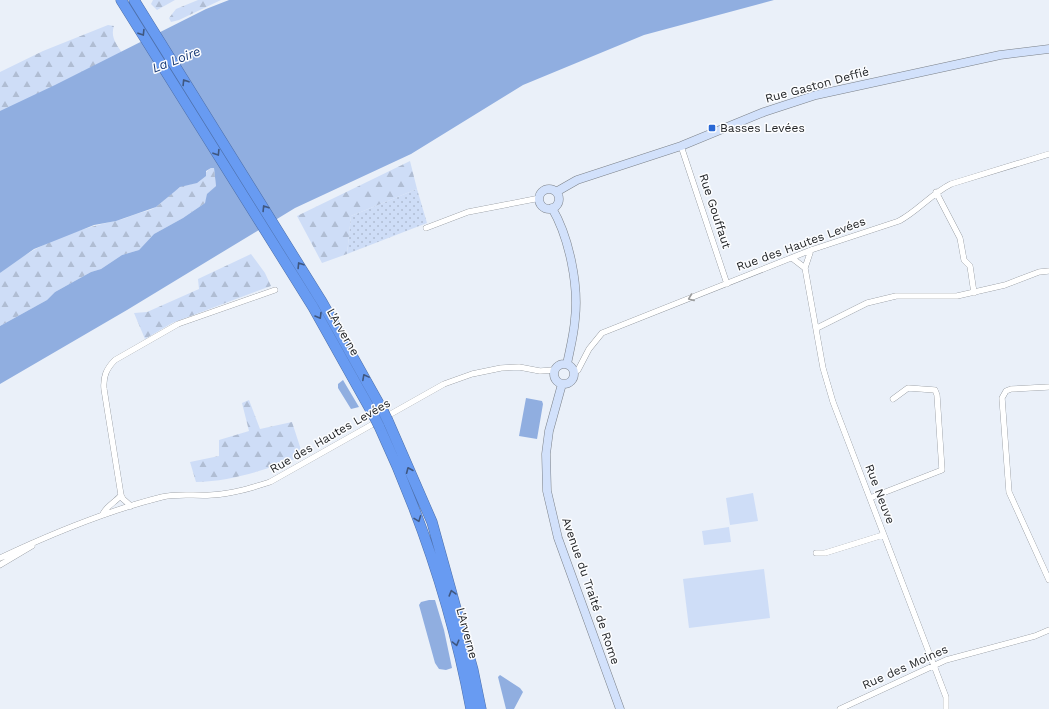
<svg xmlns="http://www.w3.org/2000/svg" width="1049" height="709" viewBox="0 0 1049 709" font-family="'Work Sans',sans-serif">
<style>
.grass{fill:url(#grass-dots)}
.forest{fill:url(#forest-firs)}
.pitch{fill:#ceddf7}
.water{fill:#90aee0}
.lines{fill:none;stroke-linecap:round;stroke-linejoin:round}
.minor-casing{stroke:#7b8088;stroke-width:6}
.secondary-casing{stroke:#7b8088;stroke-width:9}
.motorway-casing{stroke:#4e70aa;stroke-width:11}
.minor{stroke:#fff;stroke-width:5.5}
.secondary{stroke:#d2e1fb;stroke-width:8}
.motorway{stroke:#689bf2;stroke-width:10}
.motorway-bridge-casing{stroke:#4e70aa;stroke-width:11;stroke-linecap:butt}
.motorway-bridge{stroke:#689bf2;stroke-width:10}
.oneway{stroke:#3f5780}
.oneway2{stroke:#9a9b9c}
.poi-dot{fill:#2968d5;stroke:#fcfdff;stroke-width:1.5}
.labels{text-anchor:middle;stroke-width:3;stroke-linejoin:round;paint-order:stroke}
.street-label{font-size:12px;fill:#1e2023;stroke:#fcfdff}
.poi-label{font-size:12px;fill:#1e2023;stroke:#fcfdff;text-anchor:start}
.water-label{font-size:13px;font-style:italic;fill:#193b77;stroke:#fcfdff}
</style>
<defs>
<pattern id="grass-dots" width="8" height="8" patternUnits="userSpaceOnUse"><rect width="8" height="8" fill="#ceddf7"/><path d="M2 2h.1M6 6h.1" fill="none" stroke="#b0bdd3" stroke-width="1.8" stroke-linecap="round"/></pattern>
<pattern id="forest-firs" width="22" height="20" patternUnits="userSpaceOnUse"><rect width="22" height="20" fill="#ceddf7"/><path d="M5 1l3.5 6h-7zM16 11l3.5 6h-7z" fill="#b0bdd3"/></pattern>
</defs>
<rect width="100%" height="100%" fill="#eaf0f9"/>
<path class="grass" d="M 417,189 L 427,223 L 347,254 L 351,216 Z"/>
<path class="forest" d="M 153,0 L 175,0 L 157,10 L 151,4 Z
M 198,0 L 221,0 L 179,20 L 171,22 L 169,18 L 176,9 Z
M 108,25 L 114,26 C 110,37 117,45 123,54 L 0,113 L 0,72 L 43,51 Z
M 410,161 L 417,189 L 351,216 L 347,254 L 322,263 L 297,216 Z
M 211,168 L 214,168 L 216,186 L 209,193 L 205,203 L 183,218 L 154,234 L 139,250 L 122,255 L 101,269 L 91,272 L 55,292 L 47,300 L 0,326 L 0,273 C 34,245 73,230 115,221 C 126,219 136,213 147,211 C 161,207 167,195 179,188 C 184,184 194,185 198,181 C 203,177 205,172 211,168 Z
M 251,254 L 265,273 L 271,286 L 172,323 L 145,339 L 134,313 L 147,312 L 199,289 L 198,279 Z
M 249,400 L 260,429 L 292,422 L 303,456 C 267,469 234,481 196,482 L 190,462 L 219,456 L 219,440 L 249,431 L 242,403 Z"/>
<path class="pitch" d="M 753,493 L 758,521 L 730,525 L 726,498 Z
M 729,527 L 731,542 L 704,545 L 702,531 Z
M 764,569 L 770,618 L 689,628 L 683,579 Z"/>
<path class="water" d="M 229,0 L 774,0 L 644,35 L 523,85 L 411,154 L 295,208 L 127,310 L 0,384 L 0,326 L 47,300 L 55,292 L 91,272 L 101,269 L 122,255 L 139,250 L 154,234 L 183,218 L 205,203 L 207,194 L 216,186 L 214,168 L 211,168 L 206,171 L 206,176 L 197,183 L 180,187 L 156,207 L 116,221 L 94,225 L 34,249 L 0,273 L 0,111 L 55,85 L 206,9 Z
M 343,380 L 359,407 L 351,409 L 338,388 L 338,384 Z
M 526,398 L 542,401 L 543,404 L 537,439 L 519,436 Z
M 429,600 L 435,600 L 444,630 L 452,668 L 446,670 L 439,669 L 435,663 L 419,605 L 421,602 Z
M 500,675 L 520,688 L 523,692 L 514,709 L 506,709 L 498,677 Z"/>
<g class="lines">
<g class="minor-casing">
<path id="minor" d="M 681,146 L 727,284
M 936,192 L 960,238 L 964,260 L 970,266 L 974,293
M 426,228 L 468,212 L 540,198
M 811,250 L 805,268 L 823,368 L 833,402 L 946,697 L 946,709
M 792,258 L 805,268
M 817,328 L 867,303 L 896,296 L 957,296 L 1005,285 L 1039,272 L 1049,271
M 574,372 L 578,370 L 589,349 L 602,333 L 811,250 L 899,221 C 918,211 931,194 951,184 L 1049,154
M 1049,387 L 1011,389 L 1006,391 L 1002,398 L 1009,492 L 1049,580
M 121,495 L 123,499 L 131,506
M 870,498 L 942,470 L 937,395 L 935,390 L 908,388 L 893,399
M 103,514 C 106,506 116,502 121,495 L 104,389 C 103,377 106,369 115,360 L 178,324 L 275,290
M 816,553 L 825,553 L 883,535
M 0,558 C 53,533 106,511 162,497 C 178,493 195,496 211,495 C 232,494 251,488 270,482 L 444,384 L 472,374 L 501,368 L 519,367 L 540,371 L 554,370
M 0,565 L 32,546
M 840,709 L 946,660 L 1035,636 L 1049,630"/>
</g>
<g class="secondary-casing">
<path id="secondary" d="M539 199a10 10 0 1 1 20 0a10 10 0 1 1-20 0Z
M 556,192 L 577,180 L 681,146 L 764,112 L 816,95 L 1000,55 L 1049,49
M 552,208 C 569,237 579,285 575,319 C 574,334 570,349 567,364
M554 374a10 10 0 1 1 20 0a10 10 0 1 1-20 0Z
M 562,384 L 549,431 L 546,454 L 547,491 L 558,538 L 620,709"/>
</g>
<g class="motorway-casing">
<path id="motorway" d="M 121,0 L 313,307 L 374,416
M 134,0 L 322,302 L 383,411
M 388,421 L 432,522 L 473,670 L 481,709
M 379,426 C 421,516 453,612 471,709"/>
</g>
<use href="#minor" class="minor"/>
<use href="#secondary" class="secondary"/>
<use href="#motorway" class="motorway"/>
<g class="motorway-bridge-casing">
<path id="motorway-bridge" d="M 383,411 L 388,421
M 374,416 L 379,426"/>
</g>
<use href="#motorway-bridge" class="motorway-bridge"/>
</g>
<defs><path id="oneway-chevron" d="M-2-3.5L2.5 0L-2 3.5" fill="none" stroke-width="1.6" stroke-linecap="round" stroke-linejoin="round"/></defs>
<g class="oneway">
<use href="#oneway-chevron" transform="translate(142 33) rotate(58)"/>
<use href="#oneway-chevron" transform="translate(185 82) rotate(-122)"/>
<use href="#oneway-chevron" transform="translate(217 153) rotate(58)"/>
<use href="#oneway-chevron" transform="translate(265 208) rotate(-122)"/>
<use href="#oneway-chevron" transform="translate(300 265) rotate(-122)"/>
<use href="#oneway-chevron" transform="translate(319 316) rotate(59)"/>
<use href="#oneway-chevron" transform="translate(365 377) rotate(-118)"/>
<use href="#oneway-chevron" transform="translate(409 470) rotate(-113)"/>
<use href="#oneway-chevron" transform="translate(418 519) rotate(69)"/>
<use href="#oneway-chevron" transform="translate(452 593) rotate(-106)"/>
<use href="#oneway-chevron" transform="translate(456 643) rotate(75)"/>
</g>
<use class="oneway2" href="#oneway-chevron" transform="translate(691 298) rotate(159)"/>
<rect class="poi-dot" x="708" y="124" width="8" height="8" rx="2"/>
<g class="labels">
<g class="street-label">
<text transform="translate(817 85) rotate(-15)" y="4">Rue Gaston Deffié</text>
<text transform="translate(715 211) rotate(72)" y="4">Rue Gouffaut</text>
<text transform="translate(801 244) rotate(-20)" y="4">Rue des Hautes Levées</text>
<text transform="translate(343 332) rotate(60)" y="4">L'Arverne</text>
<text transform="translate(330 436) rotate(-30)" y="4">Rue des Hautes Levées</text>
<text transform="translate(880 494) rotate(69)" y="4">Rue Neuve</text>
<text transform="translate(591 591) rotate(71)" y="4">Avenue du Traité de Rome</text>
<text transform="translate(467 633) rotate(75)" y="4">L'Arverne</text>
<text transform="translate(905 667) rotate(-24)" y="4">Rue des Moines</text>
</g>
<g class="poi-label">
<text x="720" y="132">Basses Levées</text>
</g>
<g class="water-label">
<text transform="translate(176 59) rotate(-21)" y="5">La Loire</text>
</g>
</g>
</svg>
